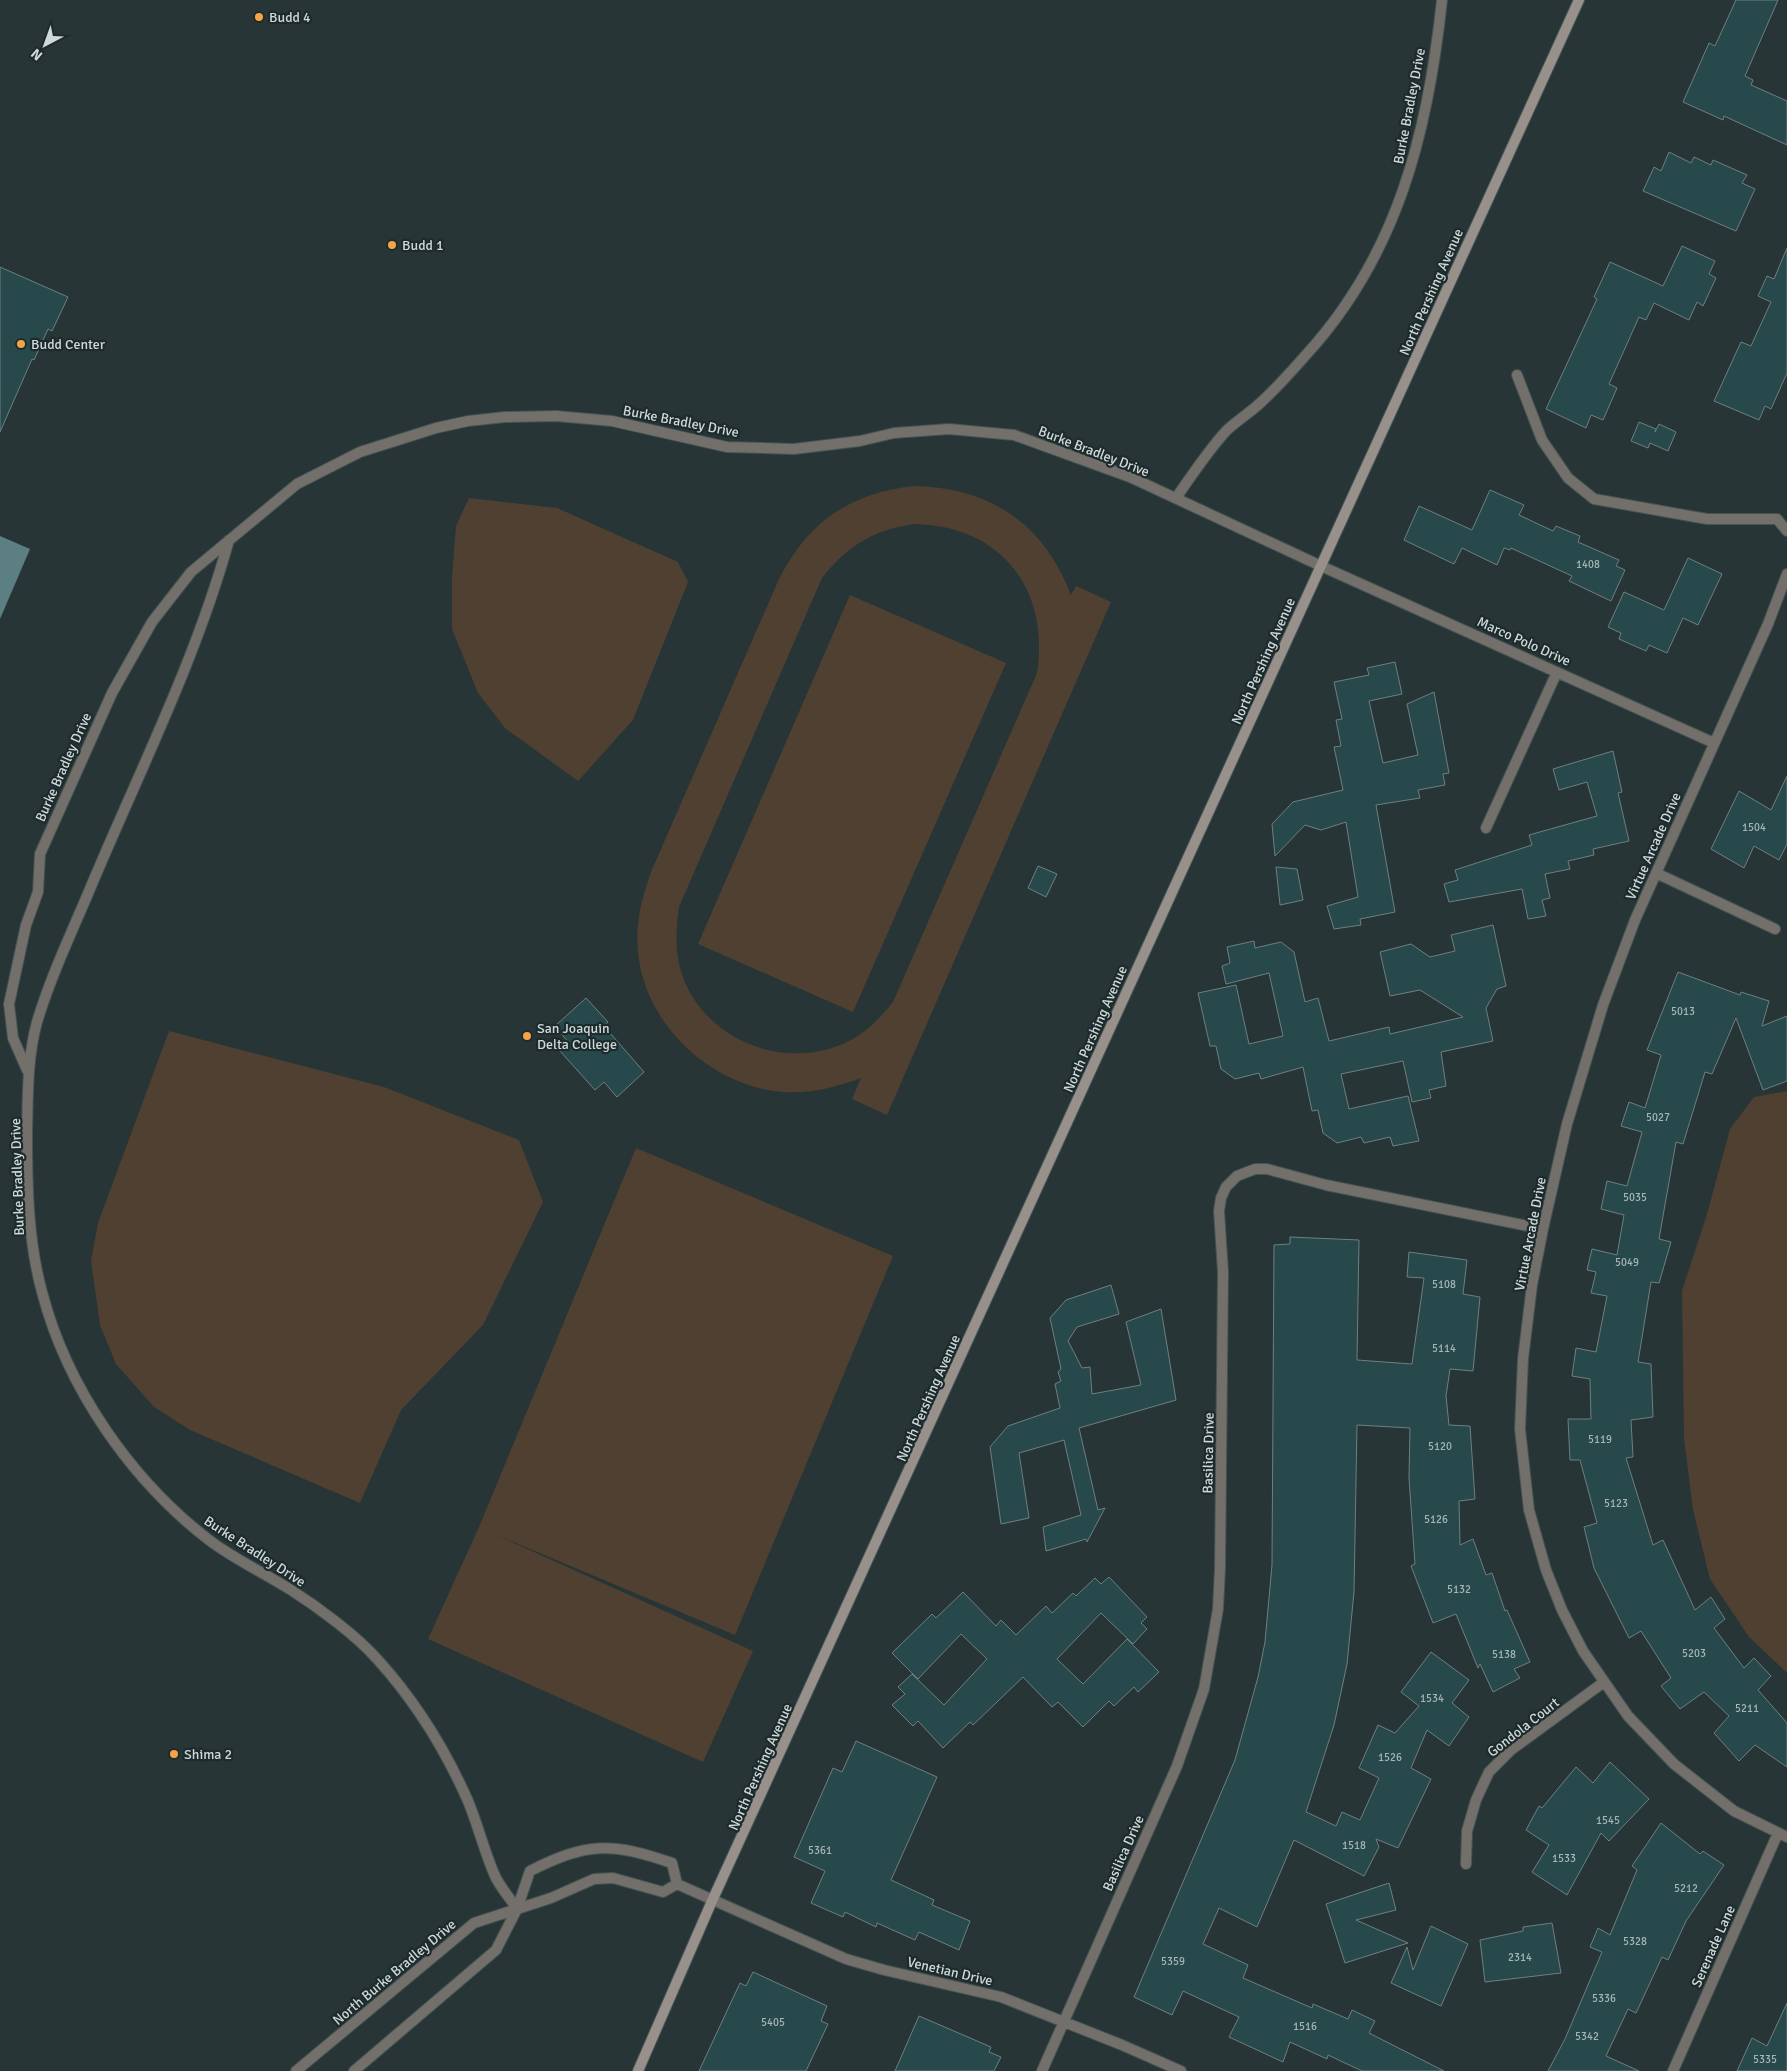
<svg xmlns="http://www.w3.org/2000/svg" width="1787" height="2071" viewBox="0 0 1787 2071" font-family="Signika,sans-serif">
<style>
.green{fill:#4f4032;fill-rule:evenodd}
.water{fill:#5b7f82}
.building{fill:#27494c;stroke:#6f7f80}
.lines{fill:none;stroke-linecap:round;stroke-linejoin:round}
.street-casing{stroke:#455353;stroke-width:12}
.secondary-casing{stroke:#455353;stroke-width:12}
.street{stroke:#736f6b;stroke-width:10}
.secondary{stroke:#98908a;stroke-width:10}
.poi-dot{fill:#f6a248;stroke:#1d2b2c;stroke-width:2}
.labels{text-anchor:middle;stroke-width:4.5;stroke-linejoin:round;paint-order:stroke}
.number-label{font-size:11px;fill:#a6b5b6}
.poi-label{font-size:14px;fill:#d0d9d9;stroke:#1d2b2c;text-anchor:start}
.street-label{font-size:14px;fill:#d0d9d9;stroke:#1d2b2c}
</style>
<rect width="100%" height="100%" fill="#273536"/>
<path class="green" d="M 913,486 C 989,487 1044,523 1071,595 L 1076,586 L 1111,602 L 887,1115 L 852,1099 L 861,1078 C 836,1087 810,1094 783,1092 C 701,1085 629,1009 638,924 C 640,906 645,889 651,872 L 779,579 C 809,521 849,494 913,486 ZM 915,524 C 1001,526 1050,589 1037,673 L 893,1002 C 880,1018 866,1033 847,1042 C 783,1073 699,1038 680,968 C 675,948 676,928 679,907 L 822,578 C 847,546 875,529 915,524 Z
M 469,498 L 557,508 L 678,562 L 688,582 L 633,720 L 578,781 L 505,728 L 478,693 L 452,629 L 452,577 L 456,526 Z
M 850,595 L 1006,663 L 853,1012 L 698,944 Z
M 169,1031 L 384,1087 L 519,1140 L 543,1202 L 483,1325 L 401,1410 L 360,1503 L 190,1430 L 154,1407 L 116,1364 L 100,1325 L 91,1261 L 98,1223 Z
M 1787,1091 L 1787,1673 L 1749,1637 L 1710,1579 L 1693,1510 L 1684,1438 L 1682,1291 L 1707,1214 L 1730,1129 L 1754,1097 Z
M 636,1148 L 893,1256 L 735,1635 L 494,1534 L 753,1651 L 703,1762 L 428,1639 L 479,1527 Z"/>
<path class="water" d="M 0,536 L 30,549 L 0,619 Z"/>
<path class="building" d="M 1736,0 L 1778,0 L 1745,76 L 1753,80 L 1751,85 L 1787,101 L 1787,145 L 1724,116 L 1723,120 L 1683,102 L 1709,43 L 1715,46 Z
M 1669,152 L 1691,163 L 1694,157 L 1711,165 L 1713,160 L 1747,175 L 1742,183 L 1755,189 L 1736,231 L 1643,191 L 1654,167 L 1661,171 Z
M 1682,246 L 1715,261 L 1709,274 L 1716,278 L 1703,306 L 1697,302 L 1689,320 L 1654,303 L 1646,320 L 1639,317 L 1609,384 L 1617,388 L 1603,420 L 1591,415 L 1586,428 L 1546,409 L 1597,299 L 1594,297 L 1610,262 L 1663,286 Z
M 1787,248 L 1787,373 L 1771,409 L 1765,406 L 1759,420 L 1714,401 L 1741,342 L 1751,346 L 1771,302 L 1758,296 L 1767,276 L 1774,279 Z
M 0,267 L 68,297 L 52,331 L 48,329 L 34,360 L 32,359 L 0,432 Z
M 1639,422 L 1656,429 L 1655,432 L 1659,424 L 1676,432 L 1668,451 L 1650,443 L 1648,448 L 1631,441 Z
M 1490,490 L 1524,505 L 1519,515 L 1553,531 L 1556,526 L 1580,536 L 1578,542 L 1619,560 L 1616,566 L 1625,570 L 1611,601 L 1569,581 L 1572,576 L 1511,548 L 1510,550 L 1504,548 L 1497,565 L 1462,548 L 1454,564 L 1404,540 L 1419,506 L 1472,530 Z
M 1688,558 L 1722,574 L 1698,625 L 1683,618 L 1667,653 L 1649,645 L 1646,651 L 1619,639 L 1621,633 L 1608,627 L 1624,592 L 1664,610 Z
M 1395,662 L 1402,694 L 1369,701 L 1383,763 L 1418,755 L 1407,704 L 1434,692 L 1449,773 L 1443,774 L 1445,785 L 1418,790 L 1420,798 L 1376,805 L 1395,912 L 1360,919 L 1361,925 L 1334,929 L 1327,906 L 1358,897 L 1346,822 L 1321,830 L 1305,825 L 1275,856 L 1272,824 L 1293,802 L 1343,790 L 1334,747 L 1341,746 L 1336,720 L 1342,719 L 1334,682 L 1369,675 L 1367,668 Z
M 1613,751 L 1622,792 L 1618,793 L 1629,841 L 1593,849 L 1594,855 L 1568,861 L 1570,869 L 1545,874 L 1550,898 L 1542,900 L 1546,916 L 1528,919 L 1522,889 L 1449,902 L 1444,884 L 1458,880 L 1455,870 L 1532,845 L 1529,835 L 1597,816 L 1587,782 L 1559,790 L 1553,769 Z
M 1787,776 L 1787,844 L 1779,860 L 1754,846 L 1744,868 L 1711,849 L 1739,791 L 1771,810 Z
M 1038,866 L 1057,874 L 1046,897 L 1028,888 Z
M 1276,867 L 1297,869 L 1303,900 L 1280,905 Z
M 1493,925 L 1506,986 L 1497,989 L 1486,1008 L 1493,1041 L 1441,1052 L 1446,1086 L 1429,1090 L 1431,1098 L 1412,1102 L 1403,1061 L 1341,1074 L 1349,1109 L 1408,1096 L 1419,1141 L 1393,1146 L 1390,1137 L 1364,1143 L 1361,1137 L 1337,1143 L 1323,1133 L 1318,1110 L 1312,1111 L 1303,1067 L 1261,1079 L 1259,1073 L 1235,1079 L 1221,1069 L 1216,1046 L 1210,1046 L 1198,993 L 1236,985 L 1249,1044 L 1283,1036 L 1269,973 L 1226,984 L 1222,966 L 1230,963 L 1227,947 L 1254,941 L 1255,948 L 1281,942 L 1294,952 L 1305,1002 L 1318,998 L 1329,1041 L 1389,1027 L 1390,1034 L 1463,1017 L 1420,990 L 1390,996 L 1380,952 L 1411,944 L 1430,957 L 1455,951 L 1451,935 Z
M 1678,972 L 1740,995 L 1741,992 L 1769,1001 L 1762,1026 L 1787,1016 L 1787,1081 L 1763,1090 L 1736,1018 L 1712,1074 L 1705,1072 L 1683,1144 L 1676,1142 L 1659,1239 L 1671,1242 L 1659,1283 L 1651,1282 L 1638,1362 L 1651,1364 L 1653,1417 L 1631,1420 L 1633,1457 L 1626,1458 L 1653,1545 L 1663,1540 L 1695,1610 L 1711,1597 L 1725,1619 L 1714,1628 L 1744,1668 L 1754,1658 L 1771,1676 L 1758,1690 L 1787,1723 L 1787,1767 L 1755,1745 L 1739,1761 L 1714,1733 L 1729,1716 L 1704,1692 L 1680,1709 L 1661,1686 L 1671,1678 L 1641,1631 L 1629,1638 L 1594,1568 L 1584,1527 L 1597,1523 L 1580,1460 L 1570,1460 L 1568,1419 L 1591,1419 L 1590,1379 L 1572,1376 L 1576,1348 L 1596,1352 L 1607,1296 L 1591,1293 L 1596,1272 L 1587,1270 L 1592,1249 L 1617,1255 L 1624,1215 L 1601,1209 L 1607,1181 L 1627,1186 L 1642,1132 L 1621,1126 L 1629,1102 L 1645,1108 L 1661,1055 L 1647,1050 Z
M 586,998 L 608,1022 L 604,1026 L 644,1072 L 617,1097 L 604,1082 L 595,1090 L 560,1051 L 569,1043 L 555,1026 Z
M 1290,1237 L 1359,1240 L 1357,1360 L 1412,1364 L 1424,1278 L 1407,1277 L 1409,1252 L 1467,1260 L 1463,1294 L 1480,1297 L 1473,1371 L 1450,1369 L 1446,1396 L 1449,1425 L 1470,1426 L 1475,1499 L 1459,1501 L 1460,1545 L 1473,1539 L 1486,1575 L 1492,1573 L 1505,1611 L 1507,1610 L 1530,1662 L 1514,1669 L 1520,1678 L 1493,1692 L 1480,1664 L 1478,1668 L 1456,1614 L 1433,1623 L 1411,1566 L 1415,1564 L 1409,1478 L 1410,1428 L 1357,1425 L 1354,1592 L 1347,1664 L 1334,1725 L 1306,1812 L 1336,1826 L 1342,1812 L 1360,1820 L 1379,1778 L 1359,1768 L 1378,1725 L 1395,1733 L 1419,1706 L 1401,1692 L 1431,1652 L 1469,1680 L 1452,1703 L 1469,1717 L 1449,1746 L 1427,1730 L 1411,1768 L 1431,1779 L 1398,1848 L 1376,1839 L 1379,1847 L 1364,1876 L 1294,1840 L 1257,1927 L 1219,1908 L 1203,1944 L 1248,1965 L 1243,1978 L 1312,2008 L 1313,2004 L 1348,2019 L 1352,2010 L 1375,2021 L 1369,2033 L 1444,2071 L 1362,2071 L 1328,2055 L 1327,2059 L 1290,2042 L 1283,2062 L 1229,2037 L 1239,2017 L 1183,1991 L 1172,2015 L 1134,1997 L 1235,1760 L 1258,1677 L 1265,1642 L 1272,1565 L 1274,1245 L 1290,1244 Z
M 1111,1285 L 1119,1314 L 1077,1327 L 1068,1341 L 1082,1368 L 1090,1367 L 1092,1394 L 1141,1385 L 1126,1322 L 1161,1309 L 1176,1400 L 1079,1428 L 1098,1510 L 1105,1508 L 1087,1542 L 1086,1539 L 1046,1551 L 1043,1527 L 1081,1515 L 1064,1440 L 1019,1453 L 1029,1518 L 1001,1524 L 990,1447 L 1008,1426 L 1060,1408 L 1055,1384 L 1061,1381 L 1058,1372 L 1061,1369 L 1050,1318 L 1066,1300 Z
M 1109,1577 L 1147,1617 L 1141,1623 L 1147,1629 L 1133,1644 L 1101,1613 L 1057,1659 L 1083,1684 L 1127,1639 L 1159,1672 L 1138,1692 L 1134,1687 L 1114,1706 L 1109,1701 L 1083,1727 L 1058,1702 L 1052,1707 L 1023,1677 L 973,1725 L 970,1722 L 943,1748 L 918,1721 L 913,1726 L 892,1705 L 905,1694 L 898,1687 L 912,1674 L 944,1705 L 987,1659 L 961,1634 L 918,1679 L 892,1653 L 932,1614 L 936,1618 L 963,1592 L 996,1626 L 1001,1620 L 1016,1635 L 1046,1606 L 1052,1613 L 1073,1593 L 1076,1596 L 1095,1578 L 1101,1584 Z
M 856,1741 L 937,1777 L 891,1880 L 934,1900 L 932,1905 L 970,1921 L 959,1950 L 919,1932 L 915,1940 L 877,1923 L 876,1927 L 845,1912 L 843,1917 L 811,1903 L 825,1871 L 794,1857 L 833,1768 L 842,1772 Z
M 1610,1762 L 1649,1799 L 1609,1841 L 1601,1833 L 1567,1895 L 1532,1872 L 1549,1845 L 1526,1830 L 1539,1806 L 1542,1808 L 1576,1767 L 1593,1783 Z
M 1661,1823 L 1700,1854 L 1703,1851 L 1724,1865 L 1686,1921 L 1668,1960 L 1662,1957 L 1636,2013 L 1628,2009 L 1606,2056 L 1639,2071 L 1548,2071 L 1565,2039 L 1602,1952 L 1590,1947 L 1598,1928 L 1610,1935 L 1637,1870 L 1632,1866 Z
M 1389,1883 L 1396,1910 L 1356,1920 L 1408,1943 L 1345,1963 L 1326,1904 Z
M 1552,1923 L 1561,1973 L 1485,1982 L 1480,1940 L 1523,1931 L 1523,1927 Z
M 1431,1926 L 1468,1944 L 1441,2006 L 1391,1983 L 1407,1947 L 1413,1970 Z
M 753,1972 L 827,2006 L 821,2021 L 828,2024 L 806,2071 L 699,2071 L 740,1983 L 746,1986 Z
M 1787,2003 L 1787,2071 L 1737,2071 L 1752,2038 L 1767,2046 Z
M 919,2016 L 991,2047 L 989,2052 L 1001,2057 L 994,2071 L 895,2071 Z"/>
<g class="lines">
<g class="street-casing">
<path id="street" d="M 1517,375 L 1542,440 L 1568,478 L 1594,499 L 1707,519 L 1777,519 L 1787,531
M 1176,498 C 1192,475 1207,452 1226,431 C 1235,422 1248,414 1258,405 C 1275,390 1290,373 1305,356 C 1398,255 1428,132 1442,0
M 229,540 C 195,663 136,778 87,896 C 69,938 50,979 37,1022 C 27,1059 28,1095 27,1133 C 27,1186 28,1241 42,1292 C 67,1388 131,1480 209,1540 C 234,1559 264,1573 291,1590 C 318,1607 357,1636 378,1660 C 416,1702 445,1749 468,1801 C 478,1825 484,1851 495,1876 C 500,1887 510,1898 517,1909
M 1787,574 L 1768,624 L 1635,920 L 1603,1005 L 1567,1124 L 1543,1229 L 1532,1285 L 1523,1359 L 1520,1429 L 1529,1510 L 1546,1570 L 1562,1610 L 1583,1651 L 1628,1716 L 1674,1764 L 1734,1811 L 1787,1837
M 1486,828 L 1557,672
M 1656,873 L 1775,929
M 27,1070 L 13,1038 L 9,1004 L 26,925 L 38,892 L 40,854 L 112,693 L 152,622 L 191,572 L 297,484 L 360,452 L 436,428 L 468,421 L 505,417 L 556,416 L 612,421 L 727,447 L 794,449 L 860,441 L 894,433 L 949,429 L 1014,435 L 1130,477 L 1321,566 L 1714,743
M 1466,1864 L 1467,1831 L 1476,1800 L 1489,1772 L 1511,1750 L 1604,1682
M 677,1884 L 846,1959 L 884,1970 L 1001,1997 L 1122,2045 L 1181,2071
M 296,2071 L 474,1923 L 551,1898 L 594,1879 L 613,1878 L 663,1892 L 677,1884
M 354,2071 L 496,1950 L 517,1909 L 530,1871 C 588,1842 611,1842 672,1863 L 677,1884
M 1042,2071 L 1177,1766 L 1204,1689 L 1218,1609 L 1220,1568 L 1223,1272 L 1219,1211 L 1221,1198 L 1226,1187 L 1237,1176 L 1255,1169 L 1267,1169 L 1326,1185 L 1543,1229
M 1673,2071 L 1778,1833"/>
</g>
<g class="secondary-casing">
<path id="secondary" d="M 638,2071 L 712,1901 L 1579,0"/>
</g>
<use href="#street" class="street"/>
<use href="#secondary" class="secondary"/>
</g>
<g class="poi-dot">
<circle cx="259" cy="17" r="5"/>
<circle cx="392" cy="245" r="5"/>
<circle cx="21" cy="344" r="5"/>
<circle cx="527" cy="1036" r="5"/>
<circle cx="174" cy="1754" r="5"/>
</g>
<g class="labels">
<g class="number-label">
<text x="1588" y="568">1408</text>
<text x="1754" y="831">1504</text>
<text x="1683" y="1015">5013</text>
<text x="1658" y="1121">5027</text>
<text x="1635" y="1201">5035</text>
<text x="1627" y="1266">5049</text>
<text x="1444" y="1288">5108</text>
<text x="1444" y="1352">5114</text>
<text x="1600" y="1443">5119</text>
<text x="1440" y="1450">5120</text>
<text x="1616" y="1507">5123</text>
<text x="1436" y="1523">5126</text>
<text x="1459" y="1593">5132</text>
<text x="1694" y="1657">5203</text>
<text x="1504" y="1658">5138</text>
<text x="1432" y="1702">1534</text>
<text x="1747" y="1712">5211</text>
<text x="1390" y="1761">1526</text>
<text x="1608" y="1824">1545</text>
<text x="1354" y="1849">1518</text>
<text x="820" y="1854">5361</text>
<text x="1564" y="1862">1533</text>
<text x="1686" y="1892">5212</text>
<text x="1635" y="1945">5328</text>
<text x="1520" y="1961">2314</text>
<text x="1173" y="1965">5359</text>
<text x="1604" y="2002">5336</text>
<text x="773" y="2026">5405</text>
<text x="1305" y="2030">1516</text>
<text x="1587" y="2040">5342</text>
<text x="1765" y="2063">5335</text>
</g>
<g class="poi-label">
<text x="269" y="22">Budd 4</text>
<text x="402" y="250">Budd 1</text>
<text x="31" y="349">Budd Center</text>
<text x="537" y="1033">San Joaquin<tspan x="537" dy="16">Delta College</tspan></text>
<text x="184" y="1759">Shima 2</text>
</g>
<g class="street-label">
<text transform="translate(1409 106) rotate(-79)" y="5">Burke Bradley Drive</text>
<text transform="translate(1431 292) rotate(-66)" y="5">North Pershing Avenue</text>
<text transform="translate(681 421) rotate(11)" y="5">Burke Bradley Drive</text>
<text transform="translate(1094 451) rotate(21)" y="5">Burke Bradley Drive</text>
<text transform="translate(1524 641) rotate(24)" y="5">Marco Polo Drive</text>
<text transform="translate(1263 661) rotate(-66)" y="5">North Pershing Avenue</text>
<text transform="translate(63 767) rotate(-66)" y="5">Burke Bradley Drive</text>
<text transform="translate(1653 846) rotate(-66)" y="5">Virtue Arcade Drive</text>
<text transform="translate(1095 1029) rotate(-66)" y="5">North Pershing Avenue</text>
<text transform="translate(17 1177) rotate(-92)" y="5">Burke Bradley Drive</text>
<text transform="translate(1530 1234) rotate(-79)" y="5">Virtue Arcade Drive</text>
<text transform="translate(928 1398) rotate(-66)" y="5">North Pershing Avenue</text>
<text transform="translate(1208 1453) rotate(-89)" y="5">Basilica Drive</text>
<text transform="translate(255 1551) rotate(33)" y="5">Burke Bradley Drive</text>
<text transform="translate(1523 1727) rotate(-38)" y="5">Gondola Court</text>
<text transform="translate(760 1767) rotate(-66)" y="5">North Pershing Avenue</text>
<text transform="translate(1123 1853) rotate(-66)" y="5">Basilica Drive</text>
<text transform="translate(1713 1946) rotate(-66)" y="5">Serenade Lane</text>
<text transform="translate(950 1971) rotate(13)" y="5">Venetian Drive</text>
<text transform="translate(394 1972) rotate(-40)" y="5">North Burke Bradley Drive</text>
</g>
</g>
<g transform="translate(45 45) rotate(221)" stroke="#1d2b2c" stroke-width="4" paint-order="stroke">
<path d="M0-4L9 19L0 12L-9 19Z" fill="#d0d9d9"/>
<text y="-8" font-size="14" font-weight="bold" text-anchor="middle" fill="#d0d9d9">N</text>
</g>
</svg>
